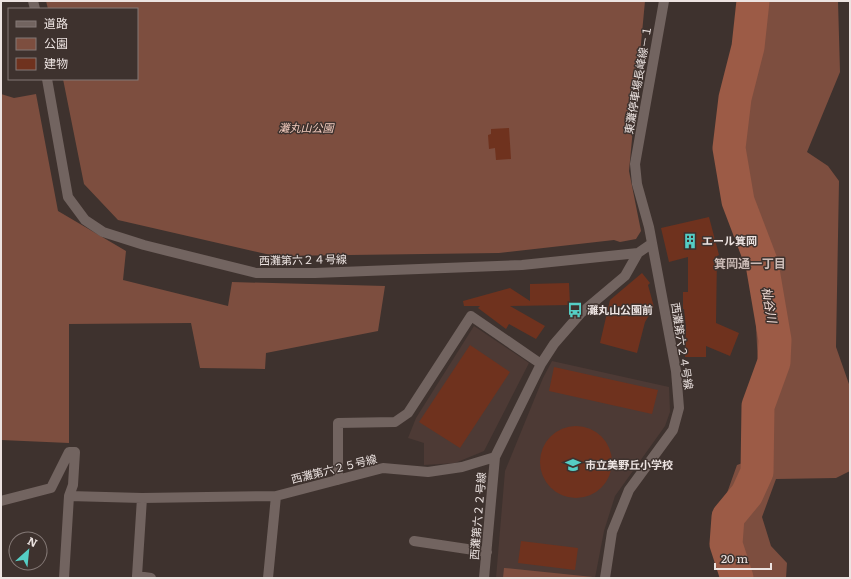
<svg xmlns="http://www.w3.org/2000/svg" width="851" height="579" viewBox="0 0 851 579" font-family="Literata,'Noto Sans JP',serif">
<style>
.built{fill:#4d3a35}
.green{fill:#7d4e3f}
.lines{fill:none;stroke-linecap:round;stroke-linejoin:round}
.river{stroke:#9c5b46;stroke-width:33}
.building{fill:#6f321e}
.minor{stroke:#726460;stroke-width:10}
.labels{text-anchor:middle;stroke-width:3;stroke-linejoin:round;paint-order:stroke}
.street-label{font-size:11px;fill:#ece3e1;stroke:#3e322e}
.park-label{font-size:11px;font-style:italic;fill:#f3ccbf;stroke:#3e322e}
.poi-label{font-size:11px;font-weight:bold;fill:#ece3e1;stroke:#3e322e;text-anchor:start}
.neighbourhood-label{font-size:12px;font-weight:bold;fill:#cbbbb6;stroke:#3e322e}
.water-label{font-size:12px;font-style:italic;fill:#f4dfd9;stroke:#3e322e}
</style>
<rect width="100%" height="100%" fill="#3e322e"/>
<path class="built" d="M 474,326 L 529,363 L 484,451 L 455,463 L 424,465 L 424,443 L 408,438 L 416,418 Z
M 552,361 L 669,387 L 670,412 L 665,426 L 615,496 L 604,531 L 595,578 L 496,578 L 505,471 L 543,378 Z"/>
<path class="green" d="M 46,1 L 645,1 L 629,171 L 641,231 L 636,239 L 620,242 L 614,240 L 499,253 L 275,256 L 118,220 L 84,184 L 63,79 L 137,79 L 137,9 L 48,9 Z
M 746,1 L 838,1 L 840,72 L 807,152 L 828,166 L 839,181 L 836,347 L 850,387 L 850,471 L 836,478 L 776,479 L 762,517 L 771,546 L 787,563 L 786,578 L 720,578 L 712,535 L 737,465 L 765,455 L 768,426 L 761,423 L 754,287 L 726,197 L 720,161 Z
M 1,94 L 14,98 L 36,94 L 58,211 L 126,251 L 123,280 L 228,306 L 232,282 L 385,286 L 378,331 L 266,353 L 265,369 L 200,368 L 191,323 L 69,324 L 69,443 L 1,440 Z
M 504,568 L 505,568 L 593,577 L 503,578 Z"/>
<g class="lines">
<path class="river" d="M 737,578 L 726,544 L 728,517 L 747,494 L 757,472 L 758,406 L 774,362 L 775,340 L 762,264 L 738,201 L 729,148 L 735,98 L 748,47 L 753,1"/>
</g>
<path class="building" d="M 509,128 L 511,159 L 496,160 L 495,148 L 489,149 L 488,135 L 491,134 L 491,129 Z
M 709,217 L 719,255 L 717,256 L 716,323 L 739,333 L 730,356 L 706,346 L 706,357 L 685,357 L 686,327 L 684,309 L 683,309 L 683,292 L 688,292 L 688,257 L 669,262 L 661,228 Z
M 642,273 L 650,283 L 648,285 L 654,307 L 645,322 L 637,353 L 600,343 L 610,300 Z
M 569,283 L 570,305 L 510,306 L 545,326 L 536,339 L 509,324 L 506,329 L 478,308 L 480,306 L 464,306 L 463,301 L 510,288 L 530,301 L 530,284 Z
M 470,345 L 510,372 L 460,448 L 419,422 Z
M 554,367 L 658,390 L 652,414 L 549,391 Z
M540 462a36 36 0 1 1 72 0a36 36 0 1 1-72 0Z
M 521,541 L 578,548 L 575,570 L 518,563 Z"/>
<g class="lines">
<path class="minor" d="M 33,1 L 35,9
M 47,79 L 68,197 L 85,220 L 103,232 L 144,245 L 256,273 L 315,273 L 522,265 L 638,253 L 651,244
M 338,480 L 338,423 L 395,422 L 408,413 L 471,316 L 541,364
M 69,496 L 142,498 L 276,496 L 383,468 L 428,472 L 462,467 L 495,457
M 142,498 L 137,576 L 151,578
M 1,501 L 51,488 L 69,452 L 75,452 L 73,485 L 69,496 L 64,578
M 414,541 L 487,552
M 268,578 L 276,496
M 484,578 L 495,457 L 541,364 L 554,344 L 581,313 L 625,276 L 638,253
M 605,578 L 612,532 L 629,490 L 673,430 L 679,408 L 676,371 L 649,227 L 637,184 L 635,164 L 664,1"/>
</g>
<defs>
<g id="building-bare" transform="scale(1.2)"><path d="M-4-6H4V6H1V3H-1V6H-4ZM-2.5-4.3h1.7v1.8h-1.7ZM.8-4.3h1.7v1.8H.8ZM-2.5-1h1.7V.8h-1.7ZM.8-1h1.7V.8H.8Z" fill="#55cec5" stroke="#3e322e" stroke-width="2.5" paint-order="stroke"/></g>
<g id="bus-bare" transform="scale(1.2)"><path d="M-5-6H5V4H4V6H2V4H-2V6H-4V4H-5ZM-3.5-4V0h7V-4ZM-3.5 1.2v1.5H-2V1.2ZM2 1.2v1.5H3.5V1.2Z" fill="#55cec5" stroke="#3e322e" stroke-width="2.5" paint-order="stroke"/></g>
<g id="school-bare" transform="scale(1.2)"><path d="M0-5L7-2L0 1L-7-2ZM-4 1L0 2.5L4 1V4Q0 6-4 4Z" fill="#55cec5" stroke="#3e322e" stroke-width="2.5" paint-order="stroke"/></g>
</defs>
<g fill-rule="evenodd">
<use href="#building-bare" x="690" y="241"/>
<use href="#bus-bare" x="575" y="310"/>
<use href="#school-bare" x="573" y="465"/>
</g>
<g class="labels">
<g class="street-label">
<text transform="translate(638 80) rotate(-80)" y="4">東灘停車場長峰線－１</text>
<text transform="translate(303 260) rotate(-1)" y="4">西灘第六２４号線</text>
<text transform="translate(682 346) rotate(81)" y="4">西灘第六２４号線</text>
<text transform="translate(334 469) rotate(-14)" y="4">西灘第六２５号線</text>
<text transform="translate(478 516) rotate(-85)" y="4">西灘第六２２号線</text>
</g>
<g class="park-label">
<text x="306" y="132">灘丸山公園</text>
</g>
<g class="poi-label">
<text x="702" y="245">エール箕岡</text>
<text x="587" y="314">灘丸山公園前</text>
<text x="585" y="469">市立美野丘小学校</text>
</g>
<g class="neighbourhood-label">
<text x="750" y="268">箕岡通一丁目</text>
</g>
<g class="water-label">
<text transform="translate(769 305) rotate(80)" y="4">杣谷川</text>
</g>
</g>
<rect width="851" height="579" fill="none" stroke="#ece3e1" stroke-width="4"/>
<rect x="8" y="8" width="130" height="72" fill="#3e322e" stroke="#847976"/>
<rect x="16" y="21" width="20" height="6" fill="#726460" stroke="#847976"/>
<text x="44" y="28" font-size="12" fill="#ece3e1">道路</text>
<rect x="16" y="38" width="20" height="12" fill="#7d4e3f" stroke="#847976"/>
<text x="44" y="48" font-size="12" fill="#ece3e1">公園</text>
<rect x="16" y="58" width="20" height="12" fill="#6f321e" stroke="#847976"/>
<text x="44" y="68" font-size="12" fill="#ece3e1">建物</text>
<g transform="translate(28 551) rotate(27)"><circle r="19" fill="#3e322e" stroke="#847976"/>
<path d="M0-3L7 15L0 10L-7 15Z" fill="#55cec5"/>
<text y="-6" font-size="11" font-weight="bold" text-anchor="middle" fill="#ece3e1">N</text>
</g>
<path d="M715 563v6h56v-6" fill="none" stroke="#ece3e1" stroke-width="2"/>
<text x="721" y="563" font-size="12" fill="#ece3e1" stroke="#3e322e" stroke-width="3" paint-order="stroke">20 m</text>
</svg>
